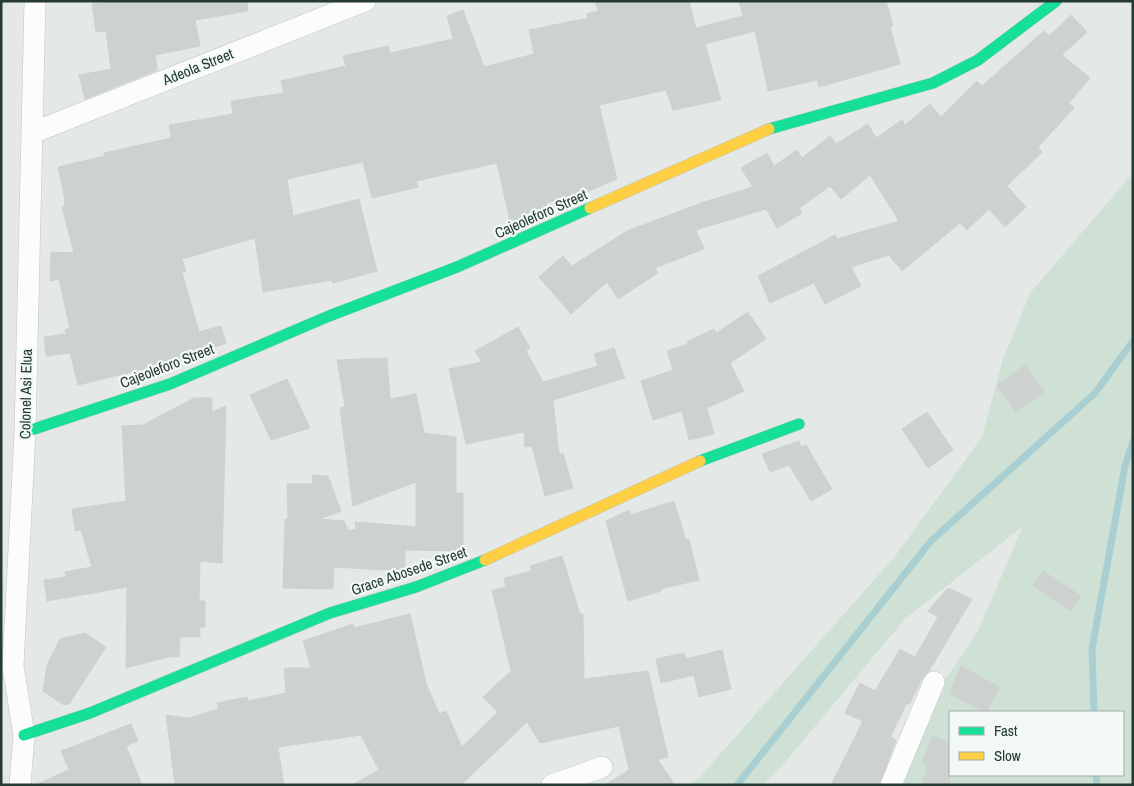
<svg xmlns="http://www.w3.org/2000/svg" width="1134" height="786" viewBox="0 0 1134 786" font-family="'Archivo Narrow',sans-serif">
<style>
.green{fill:#cfe1d4;fill-rule:evenodd}
.lines{fill:none;stroke-linecap:round;stroke-linejoin:round}
.stream{stroke:#a9cfd3;stroke-width:7}
.building{fill:#cdd2d0;stroke:#cdd2d0}
.street-casing{stroke:#c1c6c4;stroke-width:22}
.fast-casing{stroke:#c0c6c4;stroke-width:12}
.slow-casing{stroke:#c0c6c4;stroke-width:12}
.street{stroke:#fbfcfb;stroke-width:21}
.fast{stroke:#16e098;stroke-width:11}
.slow{stroke:#ffcf43;stroke-width:11}
.labels{text-anchor:middle;stroke-width:4.5;stroke-linejoin:round;paint-order:stroke}
.street-label{font-size:15px;fill:#243a33;stroke:#f2f8f5}
</style>
<rect width="100%" height="100%" fill="#e4e9e7"/>
<path class="green" d="M 1133,173 L 1133,785 L 897,785 L 925,710 L 978,631 L 1023,526 L 905,619 L 781,767 L 763,785 L 690,785 L 699,778 L 896,555 L 982,437 L 1002,362 L 1030,293 ZM 950,712 L 1123,712 L 1123,775 L 950,775 Z"/>
<g class="lines">
<path class="stream" d="M 1094,712 L 1092,649 L 1125,466 L 1133,441
M 1096,775 L 1097,785
M 737,785 L 931,541 L 1095,393 L 1133,341"/>
</g>
<path class="building" d="M 121,1 L 247,1 L 248,11 L 195,20 L 200,46 L 155,55 L 157,70 L 85,99 L 79,75 L 111,69 L 106,31 L 96,32 L 92,4 Z
M 595,1 L 689,1 L 696,28 L 743,16 L 739,1 L 886,1 L 893,26 L 890,26 L 900,64 L 819,87 L 817,80 L 768,91 L 755,31 L 705,44 L 721,100 L 673,110 L 666,90 L 599,105 L 617,179 L 584,193 L 546,203 L 548,210 L 531,217 L 510,221 L 497,163 L 416,181 L 418,187 L 372,198 L 363,162 L 287,179 L 293,216 L 359,199 L 377,271 L 333,283 L 332,280 L 263,292 L 255,238 L 182,259 L 186,271 L 182,272 L 199,332 L 221,326 L 226,343 L 162,368 L 161,365 L 78,385 L 70,353 L 46,356 L 44,337 L 66,334 L 65,330 L 70,328 L 59,279 L 50,281 L 51,252 L 74,253 L 62,207 L 65,206 L 64,195 L 58,167 L 105,156 L 104,153 L 171,138 L 169,125 L 233,114 L 231,101 L 284,93 L 281,81 L 346,66 L 343,56 L 388,46 L 390,53 L 453,39 L 447,16 L 463,10 L 484,67 L 534,54 L 529,30 L 588,18 L 587,14 L 598,11 Z
M 1071,15 L 1087,32 L 1062,55 L 1090,78 L 1069,103 L 1074,108 L 1038,147 L 1042,152 L 1007,186 L 1026,207 L 1005,227 L 989,209 L 967,230 L 960,223 L 902,271 L 889,255 L 851,267 L 861,286 L 825,304 L 814,283 L 770,303 L 758,276 L 835,235 L 837,239 L 899,221 L 870,175 L 841,199 L 830,186 L 799,208 L 802,213 L 777,228 L 766,209 L 696,230 L 704,249 L 655,268 L 658,273 L 618,299 L 607,282 L 571,314 L 539,277 L 563,256 L 572,266 L 627,231 L 704,202 L 753,187 L 741,168 L 767,153 L 774,166 L 797,150 L 802,158 L 830,136 L 836,144 L 868,124 L 876,138 L 902,120 L 905,125 L 930,104 L 941,117 L 977,81 L 982,86 L 1044,31 L 1049,36 Z
M 748,312 L 766,339 L 730,363 L 744,391 L 707,408 L 714,434 L 689,440 L 682,411 L 653,420 L 641,381 L 673,370 L 667,351 L 688,344 L 686,342 L 714,329 L 716,333 Z
M 518,327 L 530,348 L 526,351 L 543,382 L 598,366 L 594,354 L 614,348 L 625,378 L 553,400 L 559,454 L 563,453 L 573,488 L 545,496 L 532,446 L 525,447 L 524,432 L 466,444 L 449,369 L 482,362 L 475,351 Z
M 387,358 L 390,399 L 416,394 L 424,433 L 456,437 L 456,493 L 463,493 L 463,551 L 405,550 L 405,571 L 334,567 L 333,589 L 283,588 L 285,519 L 288,520 L 287,484 L 313,484 L 312,475 L 328,476 L 341,511 L 319,519 L 344,521 L 348,531 L 356,529 L 355,522 L 416,527 L 416,482 L 353,506 L 340,408 L 345,407 L 337,360 Z
M 1025,365 L 1045,392 L 1016,412 L 997,385 Z
M 287,379 L 310,428 L 271,440 L 250,395 Z
M 194,398 L 212,398 L 212,412 L 226,406 L 222,563 L 200,561 L 199,601 L 205,601 L 205,627 L 200,627 L 200,637 L 180,637 L 179,657 L 168,657 L 126,668 L 127,587 L 47,601 L 44,580 L 66,577 L 65,572 L 92,567 L 81,530 L 75,531 L 72,509 L 126,501 L 122,426 L 143,425 Z
M 927,412 L 953,450 L 928,468 L 902,429 Z
M 799,441 L 801,447 L 806,445 L 832,489 L 811,501 L 789,465 L 770,472 L 762,454 Z
M 674,501 L 686,540 L 689,539 L 699,580 L 660,589 L 661,591 L 628,601 L 606,521 L 629,510 L 631,515 Z
M 562,556 L 580,614 L 583,614 L 584,679 L 648,671 L 668,757 L 658,760 L 675,785 L 605,785 L 629,770 L 619,726 L 540,743 L 527,722 L 461,785 L 352,785 L 379,770 L 361,735 L 278,747 L 284,785 L 175,785 L 166,715 L 189,718 L 218,709 L 217,703 L 247,697 L 248,701 L 286,693 L 284,668 L 311,668 L 303,641 L 353,624 L 354,628 L 410,614 L 426,683 L 439,714 L 446,711 L 462,747 L 498,712 L 483,697 L 511,671 L 492,590 L 506,587 L 504,578 L 532,571 L 530,566 Z
M 1043,571 L 1081,596 L 1071,611 L 1033,586 Z
M 948,588 L 972,599 L 929,671 L 923,677 L 909,705 L 907,703 L 890,737 L 896,740 L 879,785 L 831,785 L 863,721 L 845,713 L 860,683 L 875,691 L 900,649 L 915,657 L 938,617 L 928,611 Z
M 85,633 L 106,647 L 69,704 L 64,705 L 43,691 L 47,665 L 60,639 Z
M 722,650 L 731,689 L 699,697 L 694,675 L 661,683 L 656,659 L 684,653 L 686,659 Z
M 961,666 L 1000,688 L 986,712 L 950,694 Z
M 131,724 L 138,741 L 126,746 L 142,785 L 35,785 L 69,770 L 61,751 Z
M 933,736 L 950,743 L 950,785 L 922,785 L 928,765 L 922,763 Z"/>
<g class="lines">
<g class="street-casing">
<path id="street" d="M 32,133 L 365,1
M 20,785 L 24,735 L 13,666 L 25,432 L 35,1
M 552,785 L 602,767
M 891,785 L 934,682"/>
</g>
<g class="fast-casing">
<path id="fast" d="M 769,129 L 933,83 L 978,60 L 1056,1
M 25,432 L 170,384 L 329,316 L 457,267 L 590,208
M 700,461 L 799,424
M 24,735 L 90,713 L 330,613 L 416,587 L 485,560"/>
</g>
<g class="slow-casing">
<path id="slow" d="M 590,208 L 769,129
M 485,560 L 700,461"/>
</g>
<use href="#street" class="street"/>
<use href="#fast" class="fast"/>
<use href="#slow" class="slow"/>
</g>
<g class="labels">
<g class="street-label">
<text transform="translate(198 67) rotate(-22)" y="5">Adeola Street</text>
<text transform="translate(541 214) rotate(-24)" y="5">Cajeoleforo Street</text>
<text transform="translate(167 366) rotate(-21)" y="5">Cajeoleforo Street</text>
<text transform="translate(26 394) rotate(-89)" y="5">Colonel Asi Elua</text>
<text transform="translate(409 571) rotate(-19)" y="5">Grace Abosede Street</text>
</g>
</g>
<rect width="1134" height="786" fill="none" stroke="#243a33" stroke-width="5"/>
<rect x="949" y="711" width="175" height="65" fill="#f2f8f5" stroke="#a0aca7"/>
<rect x="959" y="727" width="25" height="8" fill="#16e098" stroke="#a0aca7"/>
<text x="994" y="736" font-size="15" fill="#243a33">Fast</text>
<rect x="959" y="752" width="25" height="8" fill="#ffcf43" stroke="#a0aca7"/>
<text x="994" y="761" font-size="15" fill="#243a33">Slow</text>
</svg>
